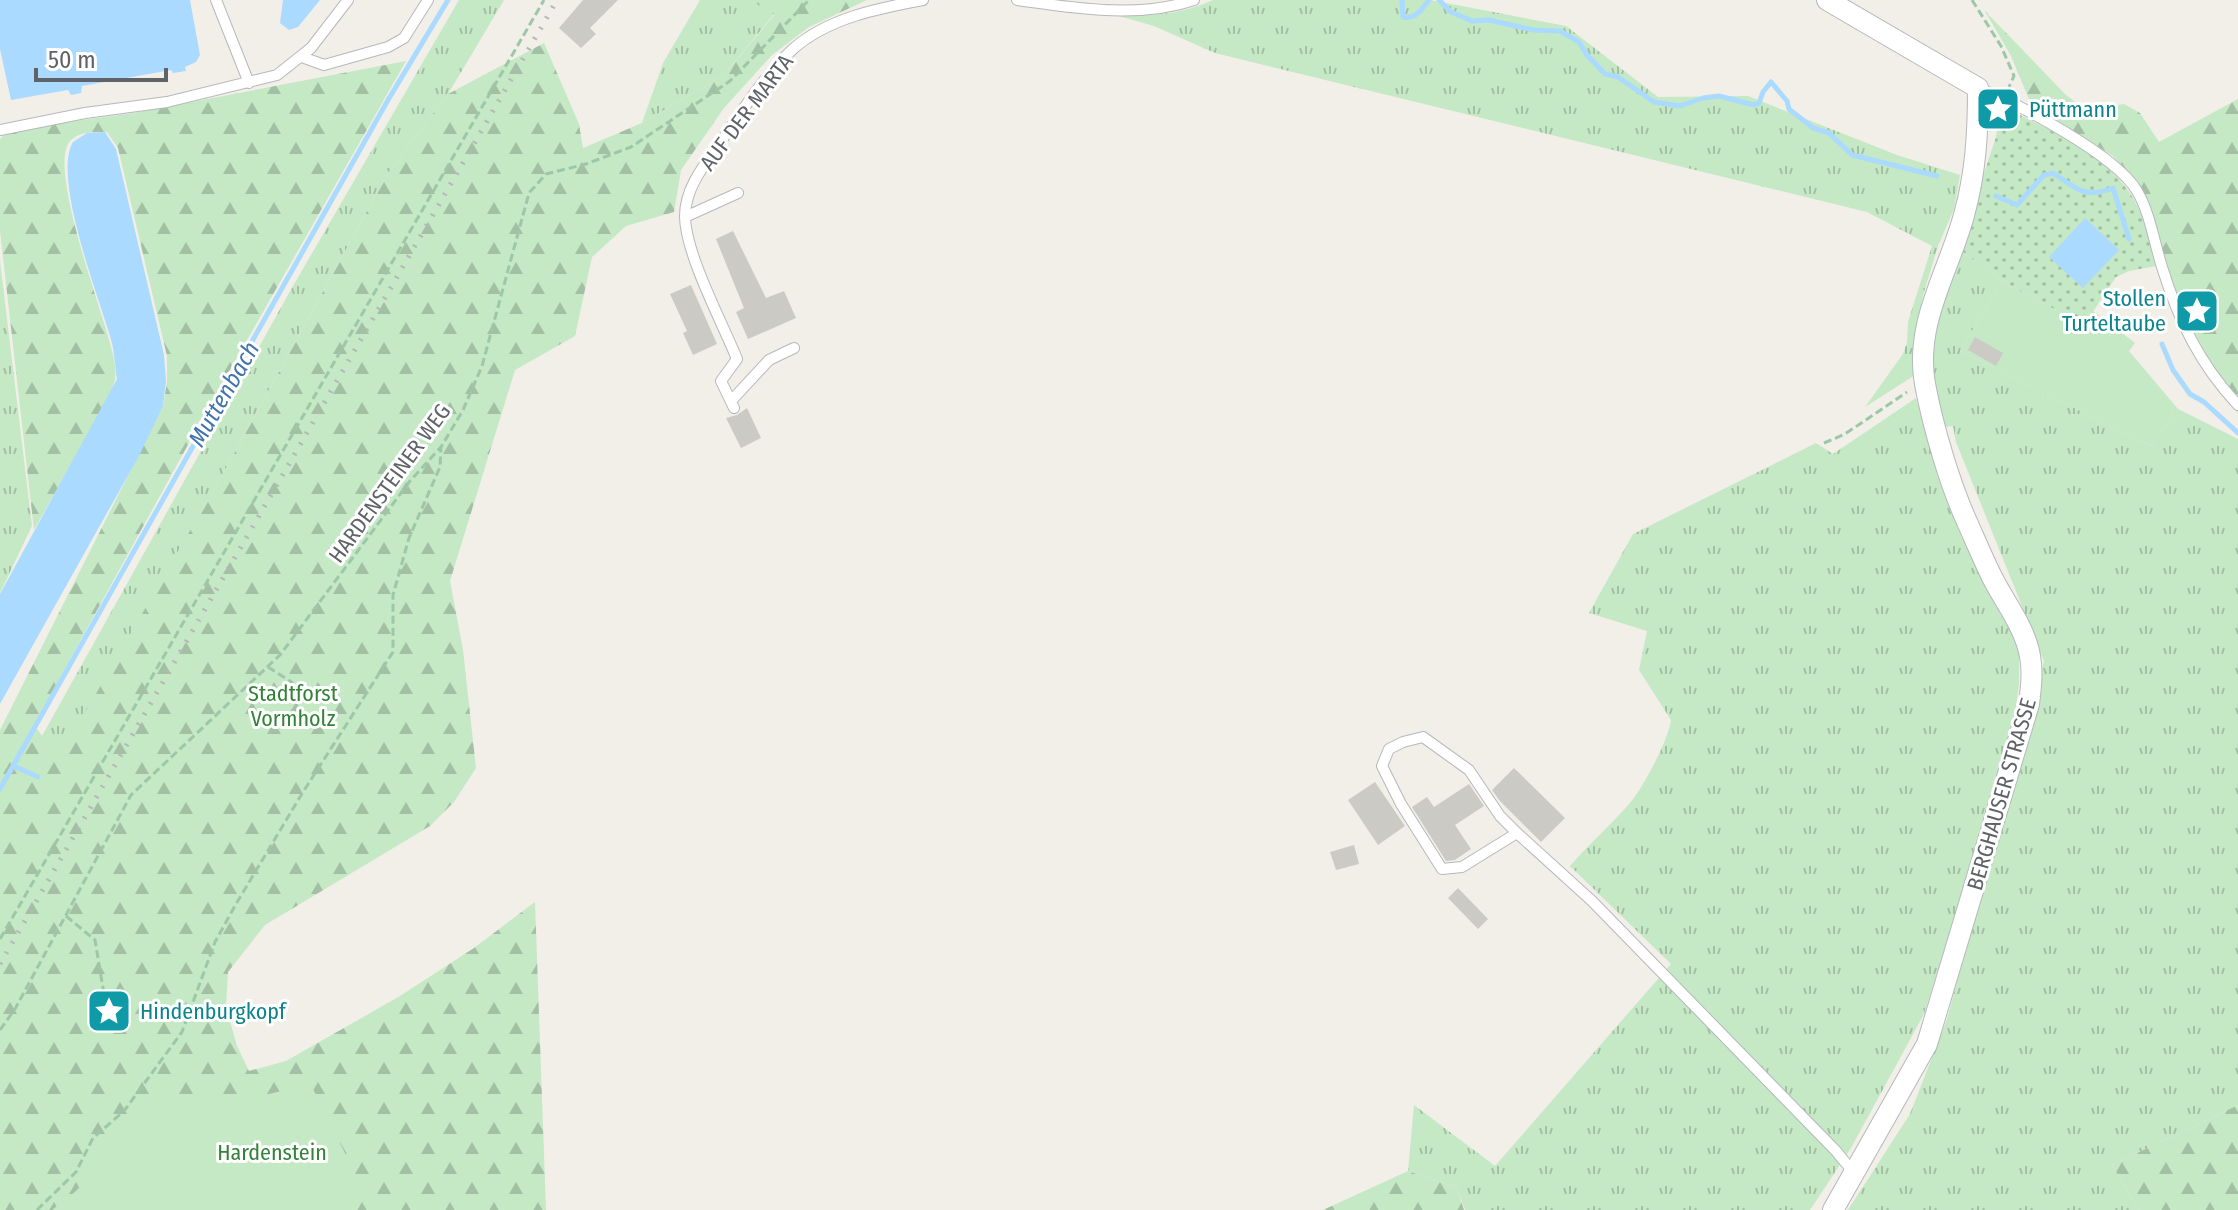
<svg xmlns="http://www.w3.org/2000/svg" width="2238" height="1210" viewBox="0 0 2238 1210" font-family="'Fira Sans Condensed',sans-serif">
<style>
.grass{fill:url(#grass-tufts)}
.forest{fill:url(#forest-firs)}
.park{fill:#c5e8c5}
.garden{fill:url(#garden-dots)}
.water{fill:#aadaff}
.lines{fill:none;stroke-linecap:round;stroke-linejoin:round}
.stream{stroke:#aadaff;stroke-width:5}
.building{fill:#cccac5}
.service-casing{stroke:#b5b8bc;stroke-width:12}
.minor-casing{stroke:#b5b8bc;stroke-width:22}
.path{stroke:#9cc7a9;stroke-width:3;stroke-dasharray:8 4;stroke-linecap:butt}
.service{stroke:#fff;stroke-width:10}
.minor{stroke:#fff;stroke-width:20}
.rail{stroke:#b6b7b8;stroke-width:5;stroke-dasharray:2 10;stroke-linecap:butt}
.labels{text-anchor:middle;stroke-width:6;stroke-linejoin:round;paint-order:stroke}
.culture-label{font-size:22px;fill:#0d838f;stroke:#fff;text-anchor:start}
.street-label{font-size:22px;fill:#5f6368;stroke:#fff}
.park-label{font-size:22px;fill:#348238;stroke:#fff}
.water-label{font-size:24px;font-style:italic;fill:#4174aa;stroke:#fff}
</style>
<defs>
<pattern id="grass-tufts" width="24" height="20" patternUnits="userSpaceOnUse" patternTransform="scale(2)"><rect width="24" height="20" fill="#c5e8c5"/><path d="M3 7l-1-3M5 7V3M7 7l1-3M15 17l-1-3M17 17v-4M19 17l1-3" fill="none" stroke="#a3c0a4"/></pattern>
<pattern id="forest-firs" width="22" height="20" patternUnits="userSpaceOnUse" patternTransform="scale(2)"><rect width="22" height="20" fill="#c5e8c5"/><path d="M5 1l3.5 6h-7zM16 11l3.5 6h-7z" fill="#a3c0a4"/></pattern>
<pattern id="garden-dots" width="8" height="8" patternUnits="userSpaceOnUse" patternTransform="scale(2)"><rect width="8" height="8" fill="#c5e8c5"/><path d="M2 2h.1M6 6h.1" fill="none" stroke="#a3c0a4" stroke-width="1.8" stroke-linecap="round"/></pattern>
</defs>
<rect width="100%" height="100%" fill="#f1efe8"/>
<path class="grass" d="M 459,0 L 504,0 L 448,94 L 388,173 L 234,454 L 59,759 L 42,736 L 293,286 Z
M 700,0 L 749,0 L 775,13 L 724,75 L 642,123 L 663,63 Z
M 1213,0 L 1430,0 L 1566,26 L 1658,97 L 1748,96 L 1897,155 L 1960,175 L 1954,209 L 1938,246 L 1924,292 L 1916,332 L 1915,375 L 1865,407 L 1903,354 L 1907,342 L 1908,322 L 1932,246 L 1867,212 L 1215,53 L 1154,26 L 1119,16 C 1151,16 1183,14 1213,0 Z
M 1959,249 L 2002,281 L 1960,351 L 2151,446 L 2178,409 L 2238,439 L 2238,1105 L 2112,1165 L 2139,1210 L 1848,1210 L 1910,1114 L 1947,1019 L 2044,661 L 1956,442 L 1953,426 L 1945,427 C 1940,407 1933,386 1931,365 C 1929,327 1948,286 1959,249 Z
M 0,261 L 32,526 L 0,593 Z
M 1916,398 L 1941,486 L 1966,545 L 2019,643 L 2019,682 L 2014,726 L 1924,1014 L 1851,1148 L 1810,1210 L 1465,1210 L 1457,1188 L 1408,1171 L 1414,1105 L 1495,1166 L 1671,964 L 1570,866 C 1589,844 1611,825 1630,803 C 1644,786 1668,741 1671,720 L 1639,670 L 1647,631 L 1589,613 L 1633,534 L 1816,443 L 1833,454 Z"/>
<path class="forest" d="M 749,0 L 867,0 L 809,27 L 772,55 L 724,108 L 681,170 L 674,212 L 626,226 L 592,257 L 575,336 L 515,370 L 450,581 L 463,650 L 476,768 L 454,802 L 430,826 L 265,925 L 228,972 L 226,1007 L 237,1046 L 249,1071 L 286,1061 L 400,996 L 474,948 L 535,902 L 546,1210 L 0,1210 L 0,730 L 163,406 L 167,382 L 167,356 L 118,148 L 107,132 C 94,132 76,131 68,144 C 52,172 95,292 105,326 C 109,341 118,365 115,380 C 111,395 101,410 94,424 C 75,459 54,494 34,530 L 0,231 L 0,139 L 9,130 L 134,113 L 406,61 L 206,412 L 34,725 L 59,758 L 234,454 L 388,173 L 448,94 L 544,43 L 579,124 L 583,148 L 642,123 L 724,75 L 775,14 Z
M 1985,11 L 2065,94 L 2080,106 L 2090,110 L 2124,104 L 2140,113 L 2159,142 L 2238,99 L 2238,414 L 2178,302 L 2150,208 L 2135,180 L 2113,156 L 2031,104 L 2011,56 Z
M 2238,1105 L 2238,1210 L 2139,1210 L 2112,1165 Z
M 1408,1171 L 1457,1188 L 1464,1210 L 1323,1210 Z"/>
<path class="park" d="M 2002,281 L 2084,325 L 2093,311 L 2135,343 L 2129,351 L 2178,409 L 2151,446 L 1960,351 Z
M 309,1081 L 360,1183 L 342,1210 L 52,1210 L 76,1191 L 89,1177 L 107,1142 L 139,1102 C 194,1100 258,1105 309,1081 Z"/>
<path class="garden" d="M 2000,105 C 2049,130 2112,154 2138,207 C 2146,225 2150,247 2156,266 L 2129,271 L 2116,277 L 2084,325 L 2002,281 L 1959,249 L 1996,137 Z"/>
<path class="water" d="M 0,0 L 190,0 L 200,55 L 196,62 L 185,67 L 186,71 L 173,73 L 171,70 L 82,86 L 81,93 L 71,95 L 68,90 L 11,100 L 0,49 Z
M 283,0 L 320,0 L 298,27 L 289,30 L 280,23 Z
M 105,132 L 116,149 L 164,355 L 166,381 L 163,406 L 140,454 L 0,704 L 0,594 L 117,379 C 115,364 114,349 110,336 C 98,295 52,177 73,142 L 87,133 Z
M 2085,218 L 2119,250 L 2083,288 L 2049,257 Z"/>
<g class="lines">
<path class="stream" d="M 1402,0 L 1403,17 C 1415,20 1422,9 1429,0
M 1439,0 L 1451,12 L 1472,21 L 1489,20 L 1533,30 L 1560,31 L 1579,42 L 1587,55 L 1605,74 L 1618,77 L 1654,102 L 1680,106 L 1703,98 L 1719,96 L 1754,105 L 1759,103 L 1763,92 L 1771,82 L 1787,101 L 1789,109 L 1813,128 L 1829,133 L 1852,155 L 1937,176
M 1996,196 L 2017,205 L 2044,175 L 2053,173 C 2077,189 2084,199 2113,188 L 2129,239
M 2162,344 L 2173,370 L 2190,394 L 2204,402 L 2238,433
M 14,766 L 38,777
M 0,789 L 388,100 L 448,0"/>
</g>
<path class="building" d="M 583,0 L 618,0 L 590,28 L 596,34 L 581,48 L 559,28 Z
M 733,231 L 766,298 L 784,291 L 796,318 L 748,339 L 736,312 L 744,308 L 716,239 Z
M 691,285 L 717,344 L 693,355 L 683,333 L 687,331 L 670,294 Z
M 1975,337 L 2003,353 L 1996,366 L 1968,350 Z
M 747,408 L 761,438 L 741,448 L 726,418 L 737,415 Z
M 1514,768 L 1565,818 L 1541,842 L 1500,801 L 1492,790 Z
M 1375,782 L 1405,826 L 1378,845 L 1348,800 Z
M 1469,784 L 1484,806 L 1455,825 L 1471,849 L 1455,860 L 1446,861 L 1412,807 L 1427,797 L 1434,807 Z
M 1354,845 L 1359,864 L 1336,870 L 1330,852 Z
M 1458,888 L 1488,919 L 1478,929 L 1448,898 Z"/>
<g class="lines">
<g class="service-casing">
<path id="service" d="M 216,0 L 249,83
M 1017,0 C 1075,8 1138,19 1194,0
M 302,57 L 324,65 L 388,47 L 404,38 L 428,0
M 1978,88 C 2017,103 2116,155 2137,191 C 2150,213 2154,242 2162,267 C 2178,319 2200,365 2238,405
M 0,130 L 85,113 L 167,102 L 277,75 L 311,48 L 348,0
M 685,217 L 738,193
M 731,401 L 769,360 L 794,348
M 734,408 L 721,381 L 737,359 C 722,322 685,253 685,216 C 685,187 706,163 722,140 C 743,109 765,75 793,49 C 828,18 879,8 923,0
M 1517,833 L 1500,816 L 1469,770 L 1423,737 L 1403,742 L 1389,749 L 1382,766 L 1401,804 L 1442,869 L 1462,867 L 1517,833 L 1592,901 L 1836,1151 L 1854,1173"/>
</g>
<g class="minor-casing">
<path id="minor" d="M 1827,0 L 1978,88 C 1978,132 1976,172 1964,215 C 1949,271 1914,323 1925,384 C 1933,427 1950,485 1968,524 C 1976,542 1984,561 1993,579 C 2006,604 2025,628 2030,656 C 2033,672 2031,687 2029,704 L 1927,1044 L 1833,1210"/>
</g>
<path class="path" d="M 1972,0 L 2001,46 L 2014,76 L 2009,87
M 1824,443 L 1845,434 L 1907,392
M 268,667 L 293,683
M 66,916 L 95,940 L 104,994
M 0,939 L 544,0
M 0,1030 L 15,1009 L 131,795 L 280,655 L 410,481 L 441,447 L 463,410 L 482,366 L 529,193 L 546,174 L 586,164 L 631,147 L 730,81 L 809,0
M 37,1210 L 76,1172 L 93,1138 L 124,1111 L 182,1032 L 215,942 L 236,904 L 303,792 L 393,652 L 393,595 L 409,538 L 440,467 L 441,447"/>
<use href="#service" class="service"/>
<use href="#minor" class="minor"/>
<path class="rail" d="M 0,964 L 557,0"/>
</g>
<defs>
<g id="sight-square" transform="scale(2.3)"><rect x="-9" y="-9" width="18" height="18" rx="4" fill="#0f9aa8" stroke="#fff"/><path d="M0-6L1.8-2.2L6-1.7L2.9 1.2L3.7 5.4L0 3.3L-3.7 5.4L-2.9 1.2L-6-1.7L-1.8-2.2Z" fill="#fff"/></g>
</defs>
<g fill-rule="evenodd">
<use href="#sight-square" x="1998" y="109"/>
<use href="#sight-square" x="2197" y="311"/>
<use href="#sight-square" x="109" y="1011"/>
</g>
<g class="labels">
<g class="culture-label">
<text x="2029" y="117">Püttmann</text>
<text x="2166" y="306" text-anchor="end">Stollen<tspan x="2166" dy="25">Turteltaube</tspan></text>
<text x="140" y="1019">Hindenburgkopf</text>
</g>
<g class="street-label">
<text transform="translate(746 112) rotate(-53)" y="8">AUF DER MARTA</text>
<text transform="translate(389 483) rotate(-54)" y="8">HARDENSTEINER WEG</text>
<text transform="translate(2001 794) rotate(-74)" y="8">BERGHAUSER STRASSE</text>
</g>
<g class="park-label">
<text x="293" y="701">Stadtforst<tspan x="293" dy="25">Vormholz</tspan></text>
<text x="272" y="1160">Hardenstein</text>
</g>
<g class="water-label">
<text transform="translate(224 394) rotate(-60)" y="8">Muttenbach</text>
</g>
</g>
<path d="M36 68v12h130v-12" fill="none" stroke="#5f6368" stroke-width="4"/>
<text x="48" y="68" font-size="24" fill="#5f6368" stroke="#ffffff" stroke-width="6" paint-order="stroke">50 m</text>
</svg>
